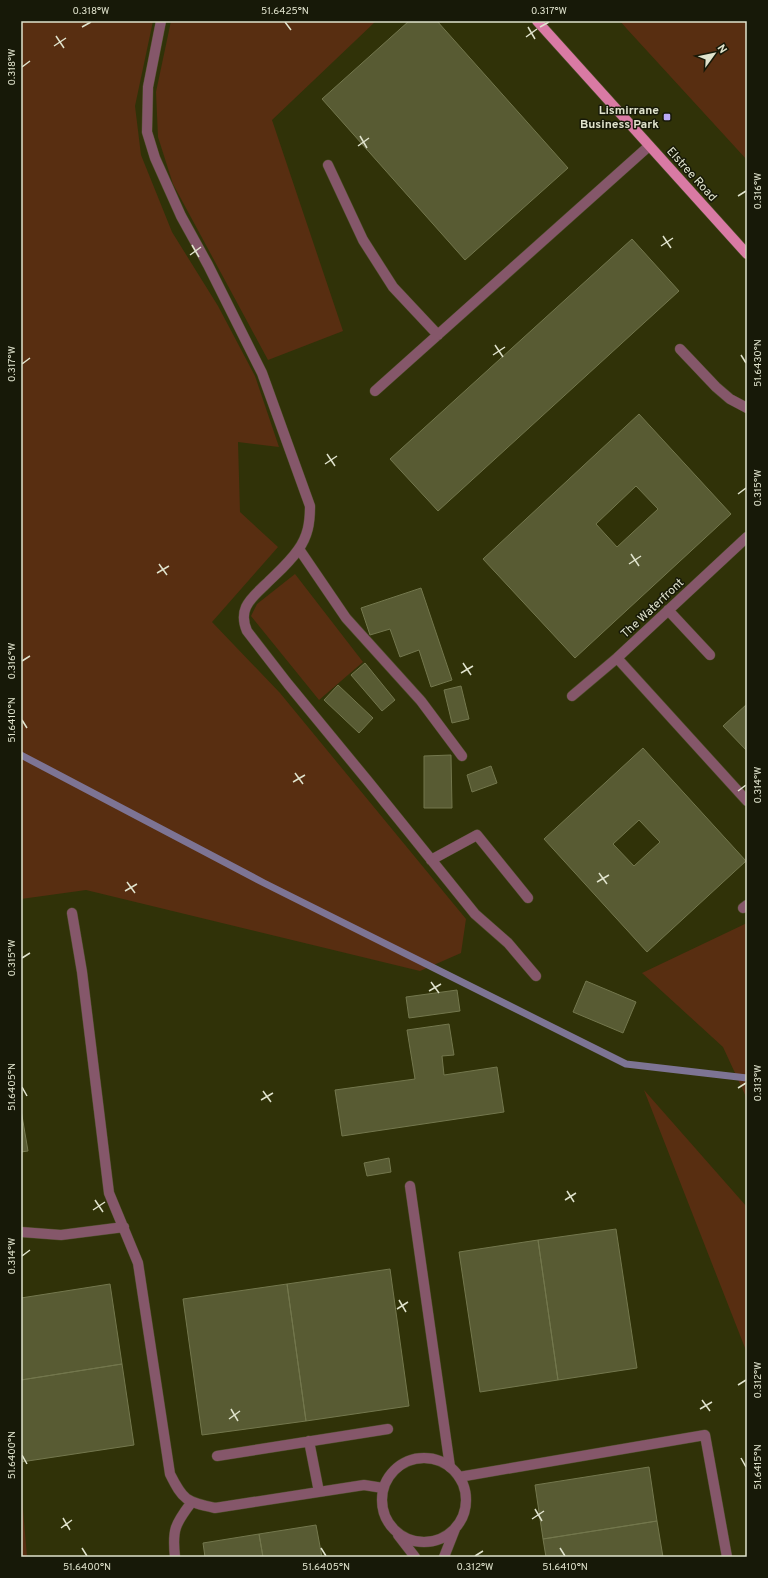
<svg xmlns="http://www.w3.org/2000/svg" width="768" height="1578" viewBox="0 0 768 1578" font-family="Overpass,sans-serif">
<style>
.green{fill:#582e11}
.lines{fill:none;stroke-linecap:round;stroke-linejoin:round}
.stream{stroke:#7d7494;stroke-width:7}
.building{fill:#585b33;stroke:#73774d;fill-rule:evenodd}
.service-casing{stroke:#4c4e28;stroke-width:11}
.minor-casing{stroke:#4c4e28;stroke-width:11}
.primary-casing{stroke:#4c4e28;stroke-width:11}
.service{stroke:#85576a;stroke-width:10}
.minor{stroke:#85576a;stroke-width:10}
.primary{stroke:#d97aa4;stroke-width:10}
.ticks{fill:none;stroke:#e0e3cd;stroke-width:1.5}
.poi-dot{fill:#baaaf7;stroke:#171908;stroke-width:1.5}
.labels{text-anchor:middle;stroke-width:3;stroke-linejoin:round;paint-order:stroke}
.poi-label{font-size:12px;font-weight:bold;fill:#e0e3cd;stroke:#171908;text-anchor:end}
.street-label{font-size:12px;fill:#e0e3cd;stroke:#171908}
.neatline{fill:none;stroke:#e0e3cd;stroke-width:1.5}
.ticks-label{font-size:10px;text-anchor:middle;fill:#e0e3cd}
</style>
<rect width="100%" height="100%" fill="#303208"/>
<path class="green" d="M 21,21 L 153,21 L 135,106 L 141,155 L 172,232 L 218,306 L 255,376 L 279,447 L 238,442 L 240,512 L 278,547 L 212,622 L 280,693 L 466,919 L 461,953 L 420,971 L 86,890 L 21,899 Z
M 171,21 L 376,21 L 272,120 L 343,331 L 268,360 L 173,184 L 158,137 L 156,92 Z
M 620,21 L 747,21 L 747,160 L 627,29 Z
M 295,574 L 363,662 L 319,700 L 251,616 L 257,604 Z
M 747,923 L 747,1099 L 723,1047 L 642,973 Z
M 644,1090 L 747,1207 L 747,1353 Z
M 21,1485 L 27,1557 L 21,1557 Z"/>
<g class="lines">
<path class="stream" d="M 21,755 L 264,883 L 626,1064 L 747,1078"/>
</g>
<path class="building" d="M 409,21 L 437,21 L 568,168 L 465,260 L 322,99 Z
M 632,239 L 679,291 L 438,511 L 390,459 Z
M 639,414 L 731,514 L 575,658 L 483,559 ZM 636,486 L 658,509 L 617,547 L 596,524 Z
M 421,588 L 452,680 L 431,687 L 419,650 L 400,657 L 390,629 L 370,635 L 361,608 Z
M 365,663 L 395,700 L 382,711 L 351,675 Z
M 338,685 L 373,718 L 359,733 L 324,700 Z
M 461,686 L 469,719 L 452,723 L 444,690 Z
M 747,704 L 747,751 L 723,726 Z
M 643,748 L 746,861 L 647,952 L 544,839 ZM 639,820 L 660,842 L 634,866 L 613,844 Z
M 451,755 L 452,808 L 424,808 L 424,756 Z
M 491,766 L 497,783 L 472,792 L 467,775 Z
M 586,981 L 636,1002 L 623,1033 L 573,1012 Z
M 457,990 L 460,1011 L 409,1018 L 406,997 Z
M 449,1024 L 454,1055 L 442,1056 L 444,1075 L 497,1067 L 504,1112 L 342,1136 L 335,1090 L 415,1079 L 407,1030 Z
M 21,1110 L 28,1151 L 21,1152 Z
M 389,1158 L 391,1172 L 367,1176 L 364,1163 Z
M 616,1229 L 637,1368 L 558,1380 L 538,1240 Z
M 538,1240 L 558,1380 L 480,1392 L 459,1252 Z
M 390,1269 L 409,1406 L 306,1421 L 287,1284 Z
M 110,1284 L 122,1364 L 21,1380 L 21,1298 Z
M 287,1284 L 306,1421 L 202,1435 L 183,1299 Z
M 122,1364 L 134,1445 L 21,1462 L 21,1380 Z
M 649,1467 L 657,1521 L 543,1539 L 535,1485 Z
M 657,1521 L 663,1557 L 546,1557 L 543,1539 Z
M 316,1525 L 322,1557 L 263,1557 L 259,1534 Z
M 259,1534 L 263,1557 L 205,1557 L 203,1543 Z"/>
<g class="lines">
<g class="service-casing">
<path id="service" d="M 161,21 L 148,87 L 147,132 L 155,158 L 181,216 L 208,265 L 262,373 L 310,506 C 310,523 308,536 298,550 C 289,563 277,573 266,584 C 259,591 250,598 246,607 C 242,616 244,624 247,631 L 288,684 L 367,780 L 475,914 L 508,943 L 536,976
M 328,165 L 363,240 L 393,287 L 438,335
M 680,349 L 716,387 L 730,399 L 747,408
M 375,391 L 649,146
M 299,549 L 346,618 L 421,701 L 462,756
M 668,610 L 710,655
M 617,658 L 747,801
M 572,696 L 617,658 L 747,537
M 431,860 L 477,835 L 528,898
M 743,908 L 747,905
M 72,913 L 82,972 L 109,1193 L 138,1263 L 170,1474 C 183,1500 186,1502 215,1508 L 364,1485 L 383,1488
M 410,1186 L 450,1467
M 21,1232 L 61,1235 L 124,1227
M 309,1441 L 319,1492
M 217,1456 L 388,1429
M 459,1477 L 705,1435 L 727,1557
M 175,1557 C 172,1530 175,1524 191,1503"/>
</g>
<g class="minor-casing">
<path id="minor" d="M382 1500a42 42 0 1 1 84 0a42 42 0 1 1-84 0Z
M 398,1535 L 415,1557
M 444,1557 L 455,1529"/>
</g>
<g class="primary-casing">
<path id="primary" d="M 537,21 L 747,254"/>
</g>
<use href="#service" class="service"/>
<use href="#minor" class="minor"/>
<use href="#primary" class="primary"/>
</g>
<path class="ticks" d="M 285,22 L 291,30M 82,27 L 91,22M 528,27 L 535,39M 540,27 L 549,22M 56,36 L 64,48M 526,37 L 537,29M 54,46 L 66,38M 22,67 L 30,61M 360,136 L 367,148M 358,146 L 369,138M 738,196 L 746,191M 663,236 L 671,248M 192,245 L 199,257M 661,246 L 673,238M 190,255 L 201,247M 495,345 L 503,357M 493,355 L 505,347M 741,355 L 746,363M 22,364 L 30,358M 327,454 L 335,466M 325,464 L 337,456M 738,494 L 746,488M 631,554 L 639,566M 159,564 L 167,575M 629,564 L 641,556M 157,573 L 169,566M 22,661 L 30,656M 463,663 L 471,675M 461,673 L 473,666M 22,720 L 27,728M 295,773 L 303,784M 293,782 L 305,775M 738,791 L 746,785M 599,873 L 607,884M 127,882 L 135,893M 597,882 L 609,875M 125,891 L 137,884M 22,958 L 30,953M 431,982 L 439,993M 429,991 L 441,984M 22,1087 L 27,1096M 738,1088 L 746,1083M 263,1091 L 271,1102M 261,1100 L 273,1093M 567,1191 L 574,1202M 95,1200 L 103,1212M 565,1200 L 576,1193M 93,1210 L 105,1202M 22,1256 L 30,1250M 399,1300 L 406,1312M 397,1309 L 408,1302M 738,1385 L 746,1380M 702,1400 L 710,1411M 231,1409 L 238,1421M 700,1409 L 712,1402M 229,1419 L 240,1411M 22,1455 L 27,1464M 741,1458 L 746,1467M 535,1509 L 542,1521M 63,1518 L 70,1530M 532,1519 L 544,1511M 61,1528 L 72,1520M 82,1548 L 87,1556M 321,1548 L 326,1556M 560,1548 L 565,1556M 475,1556 L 483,1551"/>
<rect class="poi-dot" x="663" y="113" width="8" height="8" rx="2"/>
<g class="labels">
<g class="poi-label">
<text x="659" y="114">Lismirrane<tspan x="659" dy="14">Business Park</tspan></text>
</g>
<g class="street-label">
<text transform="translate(692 174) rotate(48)" y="4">Elstree Road</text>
<text transform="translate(652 608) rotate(-43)" y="4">The Waterfront</text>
</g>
</g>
<rect width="768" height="1578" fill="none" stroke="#171908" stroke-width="44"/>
<g transform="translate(714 54) rotate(57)" stroke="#171908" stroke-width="3" paint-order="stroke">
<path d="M0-3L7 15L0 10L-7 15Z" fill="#e0e3cd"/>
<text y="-6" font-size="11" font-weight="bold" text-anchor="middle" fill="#e0e3cd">N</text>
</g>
<rect x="22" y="22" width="724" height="1534" class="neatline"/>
<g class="ticks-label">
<text x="91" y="14">0.318°W</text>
<text x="285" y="14">51.6425°N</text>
<text x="549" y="14">0.317°W</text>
<text transform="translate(11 67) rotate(-90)" y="4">0.318°W</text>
<text transform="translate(757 191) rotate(-90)" y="4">0.316°W</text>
<text transform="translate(757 363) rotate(-90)" y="4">51.6430°N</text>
<text transform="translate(11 364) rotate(-90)" y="4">0.317°W</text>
<text transform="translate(757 488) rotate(-90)" y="4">0.315°W</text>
<text transform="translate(11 661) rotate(-90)" y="4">0.316°W</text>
<text transform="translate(11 720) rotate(-90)" y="4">51.6410°N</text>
<text transform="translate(757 785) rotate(-90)" y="4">0.314°W</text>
<text transform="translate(11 958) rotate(-90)" y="4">0.315°W</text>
<text transform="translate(757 1083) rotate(-90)" y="4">0.313°W</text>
<text transform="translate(11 1087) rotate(-90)" y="4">51.6405°N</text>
<text transform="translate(11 1256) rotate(-90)" y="4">0.314°W</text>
<text transform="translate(757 1380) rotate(-90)" y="4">0.312°W</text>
<text transform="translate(11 1455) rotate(-90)" y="4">51.6400°N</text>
<text transform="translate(757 1467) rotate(-90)" y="4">51.6415°N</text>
<text x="87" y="1570">51.6400°N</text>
<text x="326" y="1570">51.6405°N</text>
<text x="475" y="1570">0.312°W</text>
<text x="565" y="1570">51.6410°N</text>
</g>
</svg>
